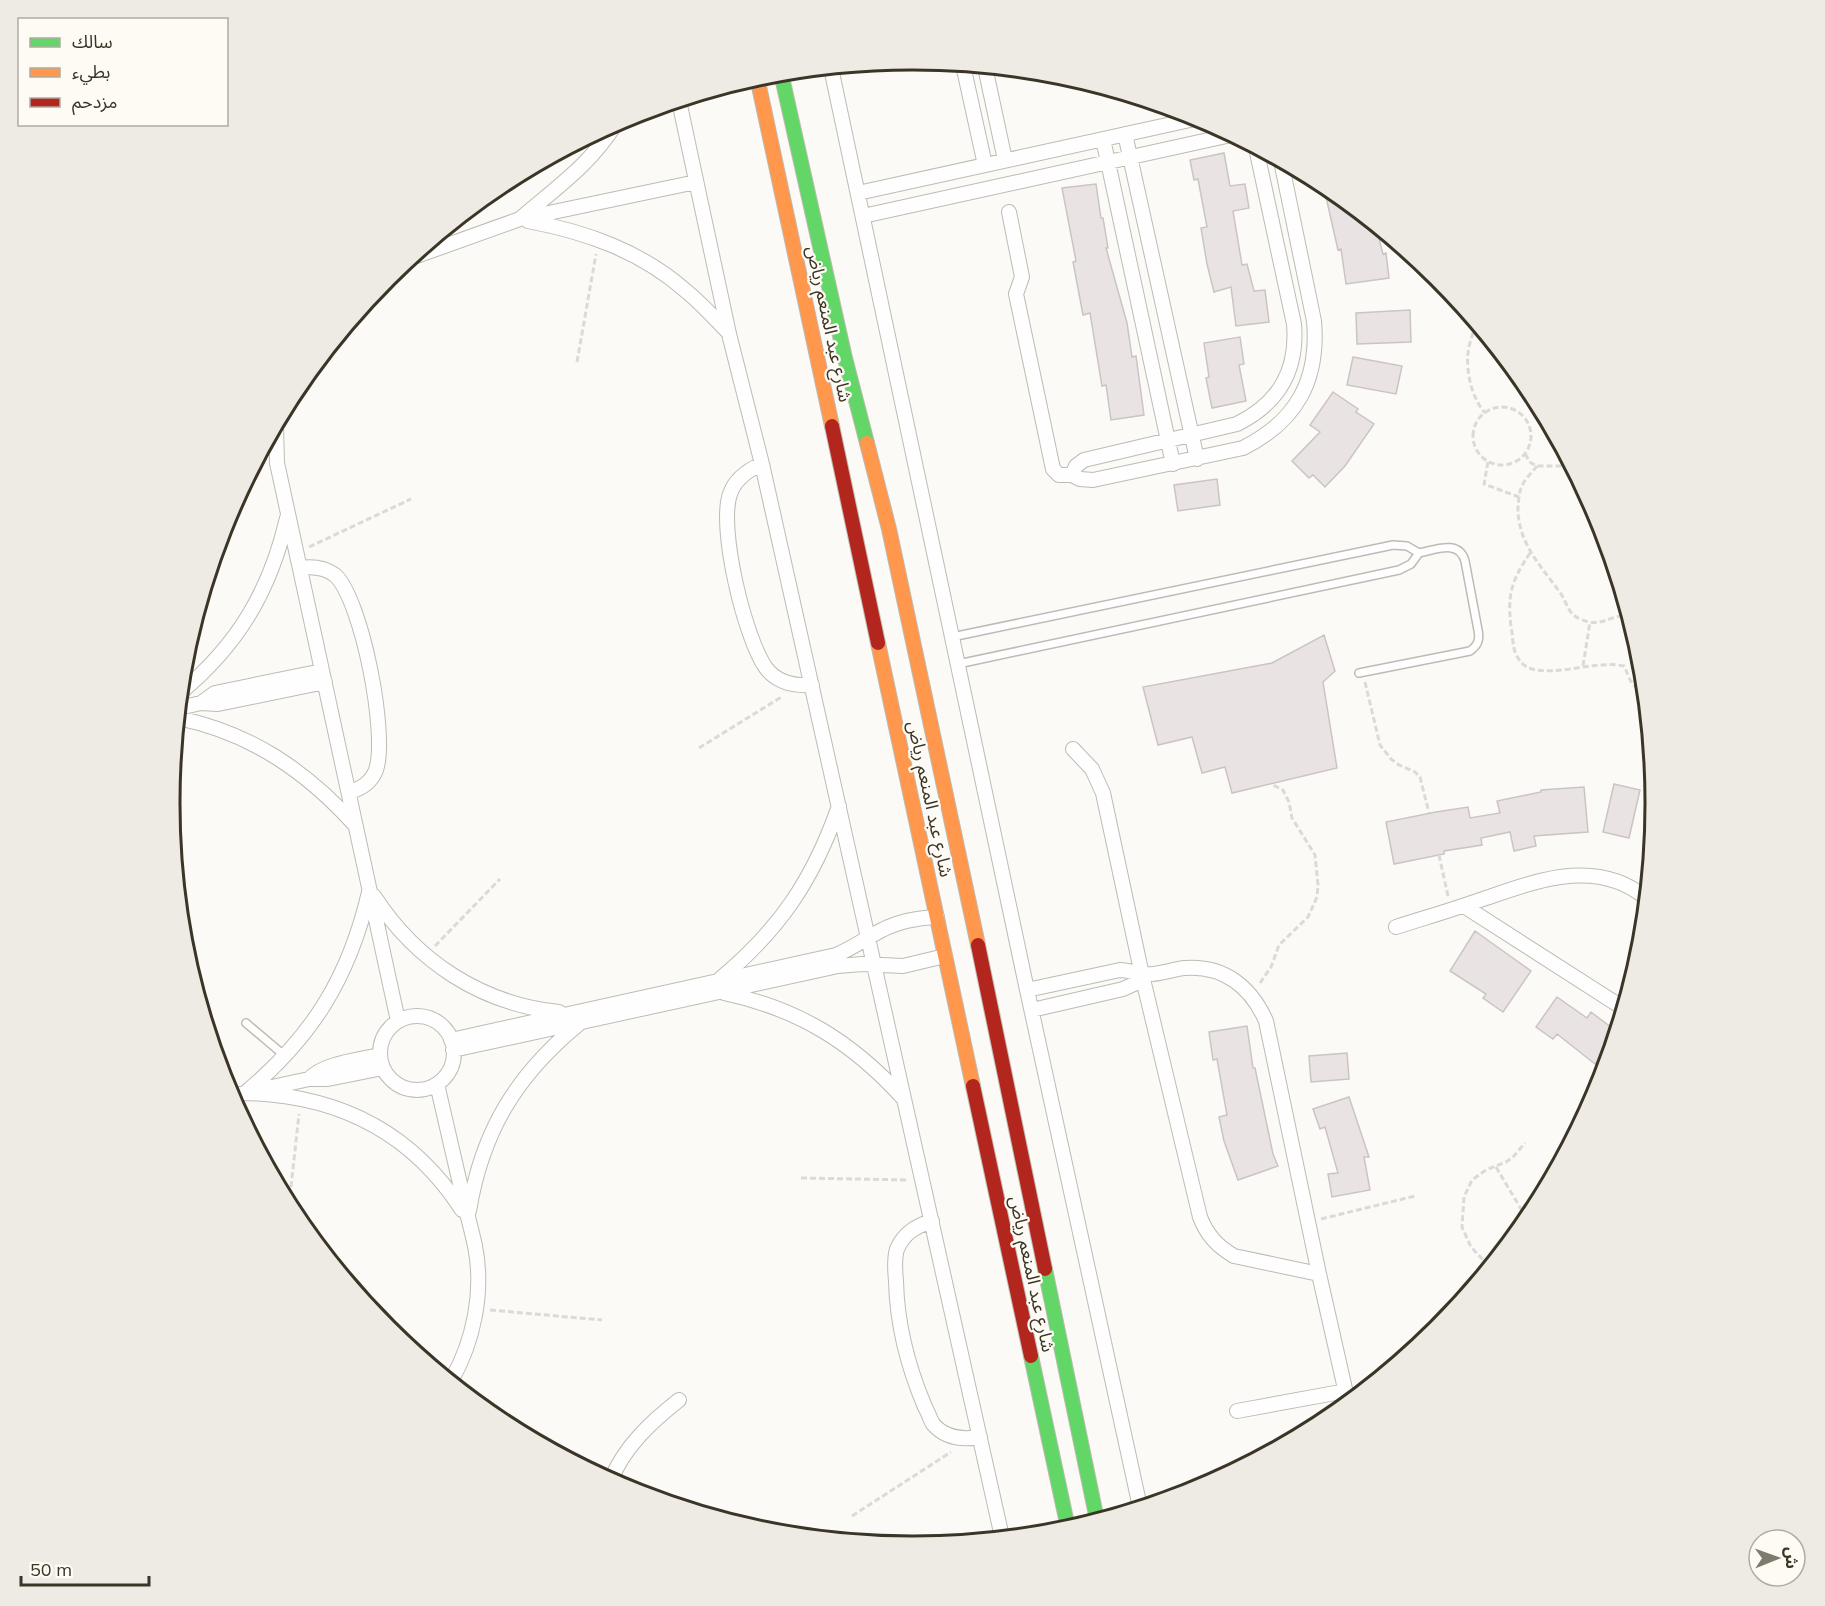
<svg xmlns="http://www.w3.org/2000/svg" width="1825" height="1606" viewBox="0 0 1825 1606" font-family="Mulish,'Noto Sans Arabic',sans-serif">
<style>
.building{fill:#eae3e3;stroke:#cbc4c5;stroke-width:1.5}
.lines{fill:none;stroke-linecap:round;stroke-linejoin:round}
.lane-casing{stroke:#bebbb3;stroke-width:10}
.street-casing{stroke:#bebbb3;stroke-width:16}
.fast-casing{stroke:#bebbb3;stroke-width:16}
.slow-casing{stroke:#bebbb3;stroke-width:16}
.jam-casing{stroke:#bebbb3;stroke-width:16}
.path{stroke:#dbdad8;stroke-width:3;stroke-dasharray:6 3;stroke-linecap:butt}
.lane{stroke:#fffefe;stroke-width:7}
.street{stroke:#fffefe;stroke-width:14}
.fast{stroke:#63d668;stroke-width:14}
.slow{stroke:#ff974d;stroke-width:14}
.jam{stroke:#b3261e;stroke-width:14}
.labels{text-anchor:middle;stroke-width:4.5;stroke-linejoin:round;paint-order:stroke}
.street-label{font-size:18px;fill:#3a3527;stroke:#fefbf4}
.rim{fill:none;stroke:#3a3527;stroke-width:3}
</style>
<rect width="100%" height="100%" fill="#fcfaf6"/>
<path class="building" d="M 1224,153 L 1230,186 L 1245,184 L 1249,208 L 1233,211 L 1242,265 L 1247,264 L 1254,291 L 1265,290 L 1269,322 L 1236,326 L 1231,287 L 1214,292 L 1207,264 L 1201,228 L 1207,227 L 1198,179 L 1194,180 L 1190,160 Z
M 1096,184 L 1101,218 L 1103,218 L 1108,248 L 1106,248 L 1127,323 L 1132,357 L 1136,356 L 1144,415 L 1111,420 L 1106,385 L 1102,386 L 1090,313 L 1083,315 L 1073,262 L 1076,261 L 1062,188 Z
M 1323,184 L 1376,227 L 1383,254 L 1386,253 L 1389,278 L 1346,284 L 1341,249 L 1338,250 Z
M 1410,310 L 1411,342 L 1357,344 L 1356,313 Z
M 1240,337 L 1244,364 L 1239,365 L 1246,401 L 1212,408 L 1206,378 L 1209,377 L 1204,343 Z
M 1353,357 L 1402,366 L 1396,394 L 1347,385 Z
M 1333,392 L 1358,409 L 1356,412 L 1374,424 L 1345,466 L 1325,487 L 1313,475 L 1309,478 L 1292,461 L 1320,432 L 1310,425 Z
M 1217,479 L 1220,505 L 1178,511 L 1174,485 Z
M 1324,635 L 1335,671 L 1323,682 L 1337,768 L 1232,793 L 1225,767 L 1202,773 L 1192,737 L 1158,745 L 1143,687 L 1272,663 Z
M 1614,784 L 1640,790 L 1629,838 L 1603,832 Z
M 1584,787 L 1588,832 L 1534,836 L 1536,846 L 1514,851 L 1510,832 L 1481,838 L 1482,845 L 1444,851 L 1444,854 L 1394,864 L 1386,822 L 1436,812 L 1468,807 L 1470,818 L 1500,813 L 1497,801 L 1541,792 L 1541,790 Z
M 1475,931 L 1531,971 L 1503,1012 L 1483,998 L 1486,994 L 1450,971 Z
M 1557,997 L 1587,1018 L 1591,1012 L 1616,1031 L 1613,1040 L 1595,1064 L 1557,1034 L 1553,1039 L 1536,1027 Z
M 1247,1026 L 1253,1068 L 1255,1068 L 1273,1154 L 1278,1166 L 1238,1180 L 1224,1141 L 1219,1117 L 1227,1115 L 1217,1059 L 1213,1060 L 1209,1032 Z
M 1347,1053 L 1349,1079 L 1311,1082 L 1309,1056 Z
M 1349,1097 L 1369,1157 L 1364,1157 L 1370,1190 L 1332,1197 L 1328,1174 L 1338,1173 L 1325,1127 L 1320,1129 L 1313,1109 Z"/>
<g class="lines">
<g class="lane-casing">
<path id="lane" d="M 952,637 L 1393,545 L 1407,546 L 1419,553 C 1435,550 1459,539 1465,561 L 1478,630 C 1480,640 1478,645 1470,651 L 1359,673
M 958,664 L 1399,570 L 1411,564 L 1419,553
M 246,1023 L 285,1056"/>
</g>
<g class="street-casing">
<path id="street" d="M 963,65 L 985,165
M 985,67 L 1005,160
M 831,68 L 1027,990 L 1140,1507
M 679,101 L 729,334 L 762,464 L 1002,1537
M 1125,134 L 1197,459
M 1103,139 L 1173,464
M 858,193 L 1199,118
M 1009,212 L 1022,277 L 1016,294 L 1053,469 L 1059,475 L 1072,475 L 1080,479 L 1093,480 L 1243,448 C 1297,421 1319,380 1314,321 L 1281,161
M 863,216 L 1231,135
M 521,218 C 557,187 591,164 616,123
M 528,221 C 586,232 641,251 686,291 C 701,303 715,319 729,333
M 411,258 L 520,219 L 696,182
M 276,426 L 277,463 L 398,1021
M 762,464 C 748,470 735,479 730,494 C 718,528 745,639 766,668 C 777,683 795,686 812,685
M 1072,475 L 1076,466 L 1084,460 L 1237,424 C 1279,403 1298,371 1294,324 L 1256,148
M 300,568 C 313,566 324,567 335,575 C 362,600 388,735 376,770 C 371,783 361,789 349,792
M 180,693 C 238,645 270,591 287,518
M 201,703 L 215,693 L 322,671
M 179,708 L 201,703 L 218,704 L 325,682
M 178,718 C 251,733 306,771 355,825
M 1073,749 L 1092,769 L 1103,793 L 1142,975 L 1200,1217 C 1207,1235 1217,1246 1234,1256 L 1319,1274
M 374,896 C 416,961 481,1004 559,1012
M 1464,906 L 1623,1008
M 1396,927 C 1424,918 1452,910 1480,900 C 1534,882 1595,856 1646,898
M 720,979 C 780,929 813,880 839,806
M 1027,990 L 1120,970 C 1130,970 1136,974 1143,974 C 1157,976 1172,969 1185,968 C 1224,965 1251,987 1266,1021 L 1319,1274 L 1348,1402
M 724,993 C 799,1009 852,1042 903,1098
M 1032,1010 L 1123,989 L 1134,984 L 1142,975
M380 1053a37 37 0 1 1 74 0a37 37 0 1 1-74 0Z
M 451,1040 L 836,955 C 853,948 866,938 882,930 C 899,921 917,918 937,917
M 453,1050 L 838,966 L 862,964 L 903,966 L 945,956
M 309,1079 C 324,1063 359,1060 380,1055
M 437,1084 C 445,1119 453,1153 461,1188 C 465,1207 471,1227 475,1246 C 484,1291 474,1341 451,1381
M 245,1093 C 337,1095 411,1131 462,1210
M 245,1093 C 312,1037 349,978 369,892
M 231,1096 L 309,1079 L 328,1079 L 383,1068
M 469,1211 C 482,1131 517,1074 580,1023
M 932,1221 C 916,1226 904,1233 897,1249 C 894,1259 895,1271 896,1281 C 897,1325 908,1367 925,1407 C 928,1412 930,1419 933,1424 C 945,1438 963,1440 980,1437
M 1237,1411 L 1346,1391
M 611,1480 C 624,1447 651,1422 679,1400"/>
</g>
<g class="fast-casing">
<path id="fast" d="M 781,73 L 845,358 L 867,443
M 1045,1269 L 1097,1520
M 1031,1356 L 1068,1528"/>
</g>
<g class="slow-casing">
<path id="slow" d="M 757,77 L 832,426
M 867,443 L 889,529 L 978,945
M 878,643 L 973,1086"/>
</g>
<g class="jam-casing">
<path id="jam" d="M 832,426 L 878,643
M 978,945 L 1045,1269
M 973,1086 L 1031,1356"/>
</g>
<path class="path" d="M 1476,324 C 1473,333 1469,343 1468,353 C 1466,373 1472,398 1485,413
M 577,362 L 596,254
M1473 436a29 29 0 1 1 58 0a29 29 0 1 1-58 0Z
M 1525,454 L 1531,463 L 1537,466 L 1571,466
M 1488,462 L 1484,484 L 1519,497
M 1537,466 C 1533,472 1526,477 1523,484 C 1519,490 1519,499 1518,506 C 1517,541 1539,564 1559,591 C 1567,601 1567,614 1580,619 C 1603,629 1608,614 1629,616
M 309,547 L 411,499
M 1530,553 C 1512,580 1507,594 1511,626 C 1513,635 1512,646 1516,654 C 1519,661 1524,667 1532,669 C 1559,676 1596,660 1624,666 C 1630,678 1630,687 1645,692
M 1583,666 L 1590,622
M 1365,682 L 1380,745 L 1391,759 L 1399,765 L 1415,772 L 1420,777 L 1429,813
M 699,748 L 783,696
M 1439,855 L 1448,896
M 435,946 L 500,879
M 1260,983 L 1271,967 L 1279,945 L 1308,917 L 1317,897 L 1318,885 L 1315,855 L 1292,818 L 1289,802 L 1283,790 L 1271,784
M 1496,1167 L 1527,1219
M 801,1178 L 909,1180
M 289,1205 L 299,1114
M 1321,1219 L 1415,1196
M 1489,1266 L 1471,1247 L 1462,1227 L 1464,1197 L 1472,1180 L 1486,1170 L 1506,1162 L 1513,1157 L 1525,1143
M 490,1310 L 602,1320
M 852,1516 L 951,1452"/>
<use href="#lane" class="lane"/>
<use href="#street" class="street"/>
<use href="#fast" class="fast"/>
<use href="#slow" class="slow"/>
<use href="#jam" class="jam"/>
</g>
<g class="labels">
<g class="street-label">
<text transform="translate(829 324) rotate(78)" y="6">شارع عبد المنعم رياض</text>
<text transform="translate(930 799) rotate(78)" y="6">شارع عبد المنعم رياض</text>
<text transform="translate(1032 1274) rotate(78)" y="6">شارع عبد المنعم رياض</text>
</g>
</g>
<path d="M0 0H1825V1606H0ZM912 70H913A732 732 0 0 1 1645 802V804A732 732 0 0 1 913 1536H912A732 732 0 0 1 180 804V802A732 732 0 0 1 912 70Z" fill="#eeebe4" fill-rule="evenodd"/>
<path class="rim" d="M912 70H913A732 732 0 0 1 1645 802V804A732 732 0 0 1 913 1536H912A732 732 0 0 1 180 804V802A732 732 0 0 1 912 70Z"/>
<rect x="18" y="18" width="210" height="108" fill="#fefbf4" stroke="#b0aca2" stroke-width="1.5"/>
<rect x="30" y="38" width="30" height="9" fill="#63d668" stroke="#b0aca2" stroke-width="1.5"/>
<text x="72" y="48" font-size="18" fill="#3a3527">سالك</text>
<rect x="30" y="68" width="30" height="9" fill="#ff974d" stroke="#b0aca2" stroke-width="1.5"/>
<text x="72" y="78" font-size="18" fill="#3a3527">بطيء</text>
<rect x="30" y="98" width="30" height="9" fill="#b3261e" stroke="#b0aca2" stroke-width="1.5"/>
<text x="72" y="108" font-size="18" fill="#3a3527">مزدحم</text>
<g transform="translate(1777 1558) rotate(89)"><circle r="28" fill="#fefbf4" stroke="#b0aca2" stroke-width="1.5"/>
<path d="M0-4.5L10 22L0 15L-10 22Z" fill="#7e7a6f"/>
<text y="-9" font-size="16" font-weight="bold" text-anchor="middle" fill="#3a3527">ش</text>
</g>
<path d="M21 1576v9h128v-9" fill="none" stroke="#3a3527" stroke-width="3"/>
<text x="30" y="1576" font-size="18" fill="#3a3527" stroke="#fefbf4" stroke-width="4.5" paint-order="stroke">50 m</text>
</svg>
